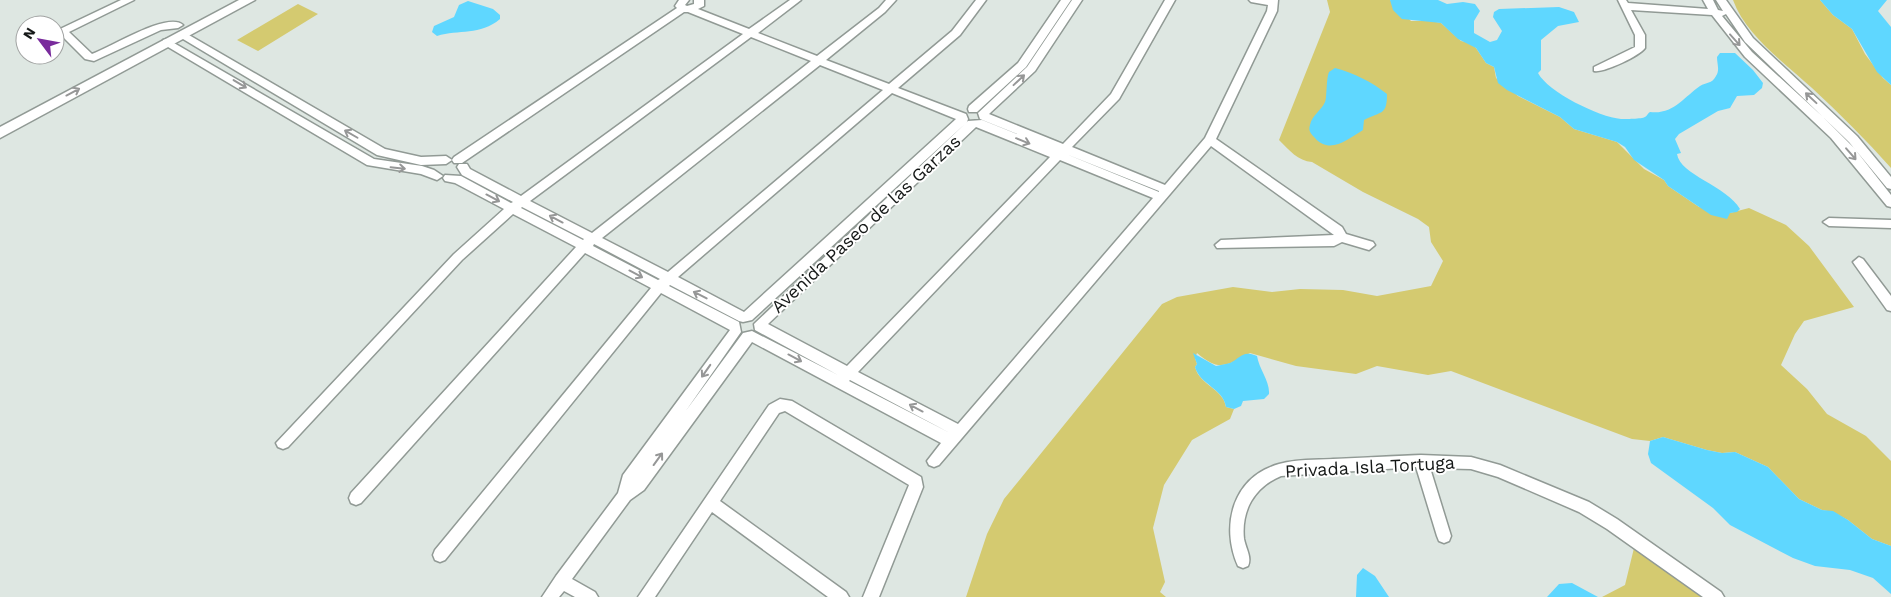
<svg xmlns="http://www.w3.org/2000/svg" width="1891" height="597" viewBox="0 0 1891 597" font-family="'Work Sans',sans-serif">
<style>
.green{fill:#d4ca70}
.water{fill:#5fd7ff}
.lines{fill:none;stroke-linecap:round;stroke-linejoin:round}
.minor-casing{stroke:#919a95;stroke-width:3}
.major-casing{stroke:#919a95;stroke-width:3}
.minor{fill:#fff;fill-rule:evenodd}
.major{fill:#fff;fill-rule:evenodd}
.oneway{stroke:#969797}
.labels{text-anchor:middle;stroke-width:4;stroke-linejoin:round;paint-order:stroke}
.street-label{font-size:18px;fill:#151817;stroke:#fff}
</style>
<rect width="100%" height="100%" fill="#dee7e2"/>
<path class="green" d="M 1327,0 L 1390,0 L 1411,21 L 1431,21 L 1441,23 L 1461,41 L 1470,43 L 1476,48 L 1486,63 L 1494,67 L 1496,78 L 1518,96 L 1560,117 L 1574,129 L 1617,142 L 1644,169 L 1664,180 L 1668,186 L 1699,207 L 1730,213 L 1749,208 L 1786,225 L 1809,246 L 1854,307 L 1804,321 L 1795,334 L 1781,365 L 1807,389 L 1827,414 L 1866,436 L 1891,461 L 1891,546 L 1872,539 L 1848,520 L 1833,512 L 1822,510 L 1799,499 L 1768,467 L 1735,452 L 1722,453 L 1707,450 L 1663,437 L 1650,441 L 1632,439 L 1451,371 L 1428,375 L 1377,366 L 1356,374 L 1296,366 L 1250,353 C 1226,366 1219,372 1197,353 L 1195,358 L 1197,364 L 1195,367 C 1200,386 1223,388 1226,407 L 1234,409 L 1230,419 L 1192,440 L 1164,485 L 1153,528 L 1165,582 L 1160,592 L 1166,597 L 966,597 L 987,534 L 1004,499 L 1162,304 L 1177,297 L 1233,287 L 1272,292 L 1300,289 L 1343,290 L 1377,296 L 1431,286 L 1443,261 L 1431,242 L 1429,227 L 1418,219 L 1363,192 L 1312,162 C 1298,161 1289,150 1279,140 L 1330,12 Z
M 1733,0 L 1820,0 L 1833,15 L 1852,29 L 1865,54 L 1883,78 L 1891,85 L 1891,168 C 1866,140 1840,114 1812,88 C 1785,63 1746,36 1733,0 Z
M 298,4 L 318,14 L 258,51 L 237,40 Z
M 1634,548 L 1706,597 L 1602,597 L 1625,585 Z"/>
<path class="water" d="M 1390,0 L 1438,0 L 1447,4 L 1463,2 L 1475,4 L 1480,11 L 1474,21 L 1474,33 L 1490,42 L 1497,40 L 1502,31 L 1493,17 L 1494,12 L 1499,9 L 1559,7 L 1574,12 L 1579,22 L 1558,26 L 1541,40 L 1541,70 L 1538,73 C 1548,92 1599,117 1621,119 C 1625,119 1642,119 1645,117 C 1647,116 1648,113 1650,112 C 1673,115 1684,97 1700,86 C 1706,82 1712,84 1716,76 C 1720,70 1717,64 1717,57 L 1720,53 L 1735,53 L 1753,70 L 1763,83 L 1762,88 L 1754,95 L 1737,96 L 1730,108 L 1718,111 L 1679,134 L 1675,139 L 1681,153 L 1677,154 C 1680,175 1727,186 1740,209 L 1737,212 L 1730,213 L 1727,219 L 1711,215 L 1668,186 L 1664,180 L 1634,160 L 1625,147 L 1617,142 L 1574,129 L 1560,117 L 1507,90 L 1498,83 L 1494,67 L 1486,63 L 1476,48 L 1458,39 L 1441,23 L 1402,19 L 1393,10 Z
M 1820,0 L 1887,0 L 1878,11 L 1891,27 L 1891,85 L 1877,72 L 1852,29 L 1833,15 Z
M 468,1 L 493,9 L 500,15 L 500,19 C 480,36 459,29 437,36 L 432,32 L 434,26 L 454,17 L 459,5 Z
M 1335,68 C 1354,73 1372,82 1387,94 C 1387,116 1381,111 1364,120 L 1363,130 C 1348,139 1330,155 1315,138 C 1311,134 1308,131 1310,125 C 1312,115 1321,111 1325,102 C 1327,99 1326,79 1329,72 Z
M 1193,353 L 1216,366 C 1221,365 1226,364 1230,363 C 1241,358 1242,350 1257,356 C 1259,369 1270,381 1269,394 L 1264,399 L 1243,401 L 1241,406 L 1234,409 L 1226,407 C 1223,388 1200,385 1195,367 L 1197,364 Z
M 1663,437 L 1707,450 L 1722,453 L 1735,452 L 1768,467 L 1799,499 L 1822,510 L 1833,511 L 1848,520 L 1872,539 L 1891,546 L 1891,594 L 1873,578 L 1850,570 L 1815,566 L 1793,558 L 1730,525 L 1713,508 L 1651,463 L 1648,454 L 1650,441 Z
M 1363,568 L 1375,576 L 1389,597 L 1356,597 L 1357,575 Z
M 1572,583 L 1598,597 L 1547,597 L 1559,584 Z"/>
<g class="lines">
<g class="minor-casing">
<path id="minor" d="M 121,0 L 134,0 L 69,32 L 92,54 C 110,48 168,11 183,25 L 178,28 L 161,30 L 94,61 L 85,59 L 60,34 L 60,29 Z
M 679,0 L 689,0 L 685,5 L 687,6 L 694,4 L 694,0 L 704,0 L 704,6 L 698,9 L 749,29 L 790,0 L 801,0 L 758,33 L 817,56 L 879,8 L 886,0 L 896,0 L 885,12 L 826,60 L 889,84 L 952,31 L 976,0 L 986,0 L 960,35 L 898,88 L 966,114 L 968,119 L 967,122 L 752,320 L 743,322 L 739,321 L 670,285 L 669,286 L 739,322 L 741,332 L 685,412 L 743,333 L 752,331 L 838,375 L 755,330 L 754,324 L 968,121 L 982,120 L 1057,150 L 980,119 L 978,113 L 1027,67 L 1072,0 L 1082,0 L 1035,71 L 989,114 L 1063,144 L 1111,94 L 1165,0 L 1175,0 L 1119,99 L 1072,147 L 1165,185 L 1205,138 L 1267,11 L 1268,5 L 1251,2 L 1249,0 L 1278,0 L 1277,11 L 1216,139 L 1342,227 L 1346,234 L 1373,242 L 1375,245 L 1369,250 L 1342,242 L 1334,246 L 1217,248 L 1215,245 L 1221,240 L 1334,235 L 1211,146 L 939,465 L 934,467 L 929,465 L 927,461 L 941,443 L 752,342 L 644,490 L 630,500 L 572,579 L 595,592 L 598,597 L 575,597 L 564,591 L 559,597 L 542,597 L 556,576 L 618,493 L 623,475 L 730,330 L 661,293 L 445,560 L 440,562 L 435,560 L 433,555 L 435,550 L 651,288 L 585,253 L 361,503 L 356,505 L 351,503 L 349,498 L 351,493 L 576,247 L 513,214 L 462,260 L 288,447 L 283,449 L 278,447 L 276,443 L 454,254 L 504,209 L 455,183 L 445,181 L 443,178 L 445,175 L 461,176 L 511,203 L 513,202 L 462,175 L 457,167 L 459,164 L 467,164 L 470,169 L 521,196 L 743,34 L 688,12 L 684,12 L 462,163 L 454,163 L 452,160 L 454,157 L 677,8 L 675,6 ZM 751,37 L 811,61 L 592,233 L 530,201 ZM 820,65 L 883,90 L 668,272 L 602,238 ZM 892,93 L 956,119 L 744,312 L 678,277 ZM 976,127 L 1050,157 L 847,366 L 768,324 ZM 1066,154 L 1159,191 L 1159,192 ZM 1060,160 L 1153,198 L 958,424 L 858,372 ZM 522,207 L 584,239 L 583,240 L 521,208 ZM 594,244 L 660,279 L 658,280 L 593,246 ZM 850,380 L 950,433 L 849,381 Z
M 1061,0 L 1071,0 L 1026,67 L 977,112 L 969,112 L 968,109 L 969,106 L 1018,63 Z
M 1618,0 L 1626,0 L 1628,3 L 1708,9 L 1703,0 L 1713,0 L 1718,10 L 1723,11 L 1716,0 L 1726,0 L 1753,38 L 1857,136 L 1891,177 L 1891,189 L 1887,188 L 1849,142 L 1745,42 L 1726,14 L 1722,16 L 1752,52 L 1823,117 L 1854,148 L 1891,195 L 1891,207 L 1887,206 L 1831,138 L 1745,57 L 1712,15 L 1631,10 L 1645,35 L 1645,48 C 1639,56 1604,73 1594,71 L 1594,67 L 1635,47 L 1635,35 Z
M 182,31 L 385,149 L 421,157 L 446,156 L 452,160 L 446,164 L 421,165 L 377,155 L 178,36 L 177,34 Z
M 167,39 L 374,159 L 422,166 L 434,170 L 443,176 L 437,180 L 421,174 L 367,165 L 163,44 L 163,40 Z
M 1829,218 L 1891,220 L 1891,228 L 1829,226 L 1823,222 Z
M 1859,257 L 1863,259 L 1891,296 L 1891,311 L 1887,310 L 1855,265 L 1853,262 Z
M 780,399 L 792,401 L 921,477 L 923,487 L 879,597 L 863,597 L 909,485 L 785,411 L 779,413 L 720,501 L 846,592 L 849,597 L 828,597 L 712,512 L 655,597 L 638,597 L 769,405 Z
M 1421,455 L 1471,457 L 1500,465 L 1589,502 L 1617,519 L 1721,592 L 1724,597 L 1703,597 L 1607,529 L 1579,512 L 1498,477 L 1471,469 L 1430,468 L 1451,536 L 1449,541 L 1444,543 L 1439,541 L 1437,536 L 1416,467 L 1281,476 C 1254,487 1241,511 1244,539 C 1246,549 1252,557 1248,566 L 1243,568 L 1238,566 C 1220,525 1233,477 1279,464 C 1296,459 1315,460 1333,459 C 1362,458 1392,456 1421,455 Z"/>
</g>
<g class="major-casing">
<path id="major" d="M 239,0 L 255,0 L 0,138 L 0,127 Z"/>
</g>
<use href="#minor" class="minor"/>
<use href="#major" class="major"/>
</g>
<defs><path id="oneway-shaft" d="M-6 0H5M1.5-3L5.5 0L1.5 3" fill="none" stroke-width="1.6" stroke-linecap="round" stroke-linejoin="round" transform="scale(1.25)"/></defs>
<g class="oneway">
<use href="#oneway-shaft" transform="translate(1735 40) rotate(48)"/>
<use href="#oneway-shaft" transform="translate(1019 80) rotate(-43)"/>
<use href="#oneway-shaft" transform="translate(240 84) rotate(31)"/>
<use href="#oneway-shaft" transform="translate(73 92) rotate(-28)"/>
<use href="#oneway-shaft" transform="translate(1811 98) rotate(-137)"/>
<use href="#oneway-shaft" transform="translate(351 134) rotate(-150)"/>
<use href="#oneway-shaft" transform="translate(1023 141) rotate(22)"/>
<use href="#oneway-shaft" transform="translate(1851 154) rotate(49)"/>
<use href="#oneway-shaft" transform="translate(398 168) rotate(6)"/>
<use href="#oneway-shaft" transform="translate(493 198) rotate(28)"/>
<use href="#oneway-shaft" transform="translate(556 219) rotate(-152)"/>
<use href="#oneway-shaft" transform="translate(636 274) rotate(28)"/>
<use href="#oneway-shaft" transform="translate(700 295) rotate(-153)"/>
<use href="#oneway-shaft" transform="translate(795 358) rotate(28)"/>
<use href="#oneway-shaft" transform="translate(706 371) rotate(125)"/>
<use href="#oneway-shaft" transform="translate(916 408) rotate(-152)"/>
<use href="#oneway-shaft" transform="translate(658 459) rotate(-54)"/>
</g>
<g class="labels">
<g class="street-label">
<text transform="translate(866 224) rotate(-43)" y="6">Avenida Paseo de las Garzas</text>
<text transform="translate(1370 467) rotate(-3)" y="6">Privada Isla Tortuga</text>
</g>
</g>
<g transform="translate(40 40) rotate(302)"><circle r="24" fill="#ffffff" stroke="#a1a3a2"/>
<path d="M0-4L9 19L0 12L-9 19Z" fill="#792b9c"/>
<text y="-8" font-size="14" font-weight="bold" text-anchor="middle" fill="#151817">N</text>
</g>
</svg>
